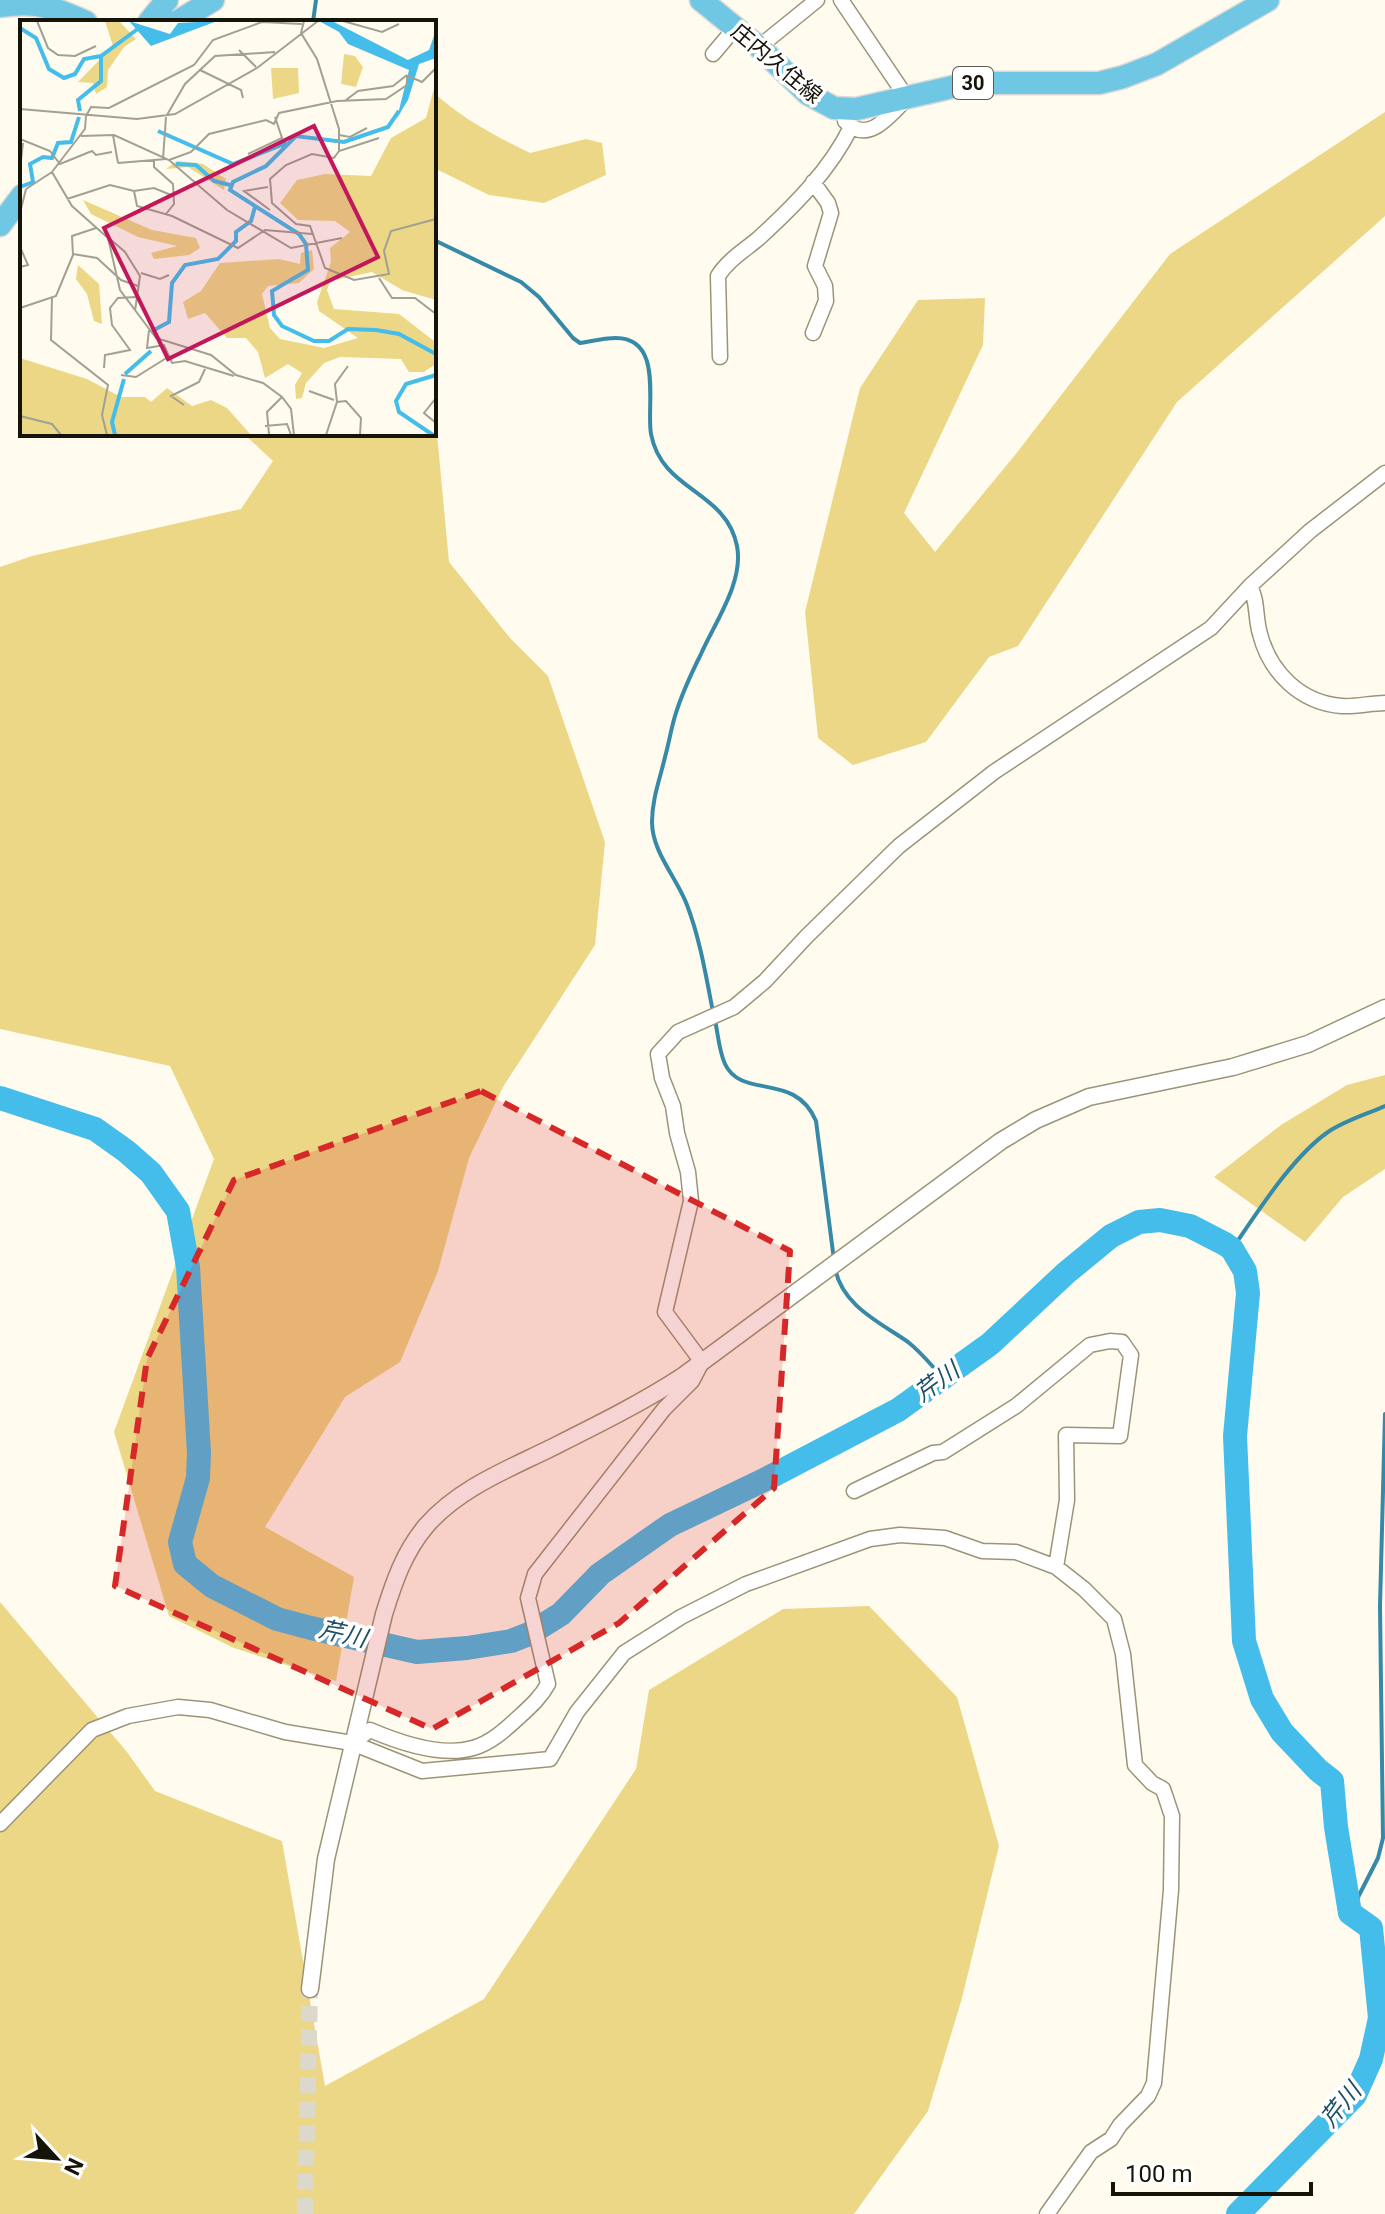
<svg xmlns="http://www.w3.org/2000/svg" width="1385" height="2214" viewBox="0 0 1385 2214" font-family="Roboto,'Noto Sans JP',sans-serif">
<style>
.green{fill:#ebd786}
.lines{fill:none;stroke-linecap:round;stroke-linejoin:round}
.stream{stroke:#368aa7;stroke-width:4}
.river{stroke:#44bdeb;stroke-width:24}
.tertiary-tunnel{stroke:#dcd9cc;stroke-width:16;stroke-dasharray:16 8;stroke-linecap:butt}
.minor-casing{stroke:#9b9478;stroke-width:17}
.tertiary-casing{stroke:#9b9478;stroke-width:19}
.primary-casing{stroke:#dad9d7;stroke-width:25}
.minor{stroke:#fff;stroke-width:14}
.tertiary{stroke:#fff;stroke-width:16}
.primary{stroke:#70c7e3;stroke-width:22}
.marked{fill:#d62828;fill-opacity:0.2;stroke:#d62828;stroke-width:6;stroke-dasharray:16 10;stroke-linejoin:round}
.labels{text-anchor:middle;stroke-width:7;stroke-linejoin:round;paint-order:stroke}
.shield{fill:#fff;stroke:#5c5a52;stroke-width:2}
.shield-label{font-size:20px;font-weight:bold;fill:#161308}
.street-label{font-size:22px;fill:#161308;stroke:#fff}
.water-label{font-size:24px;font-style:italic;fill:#1e4f63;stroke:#fff}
.inset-river{fill:none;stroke:#44bdeb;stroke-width:4}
.inset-road{fill:none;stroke:#a29f93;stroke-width:2}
.view{fill:#c2185b;fill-opacity:0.15;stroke:#c2185b;stroke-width:4}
.inset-edge{fill:none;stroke:#161308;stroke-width:4}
</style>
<rect width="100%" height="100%" fill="#fffcef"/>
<path class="green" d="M 434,93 C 463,119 495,136 530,153 L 586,139 L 602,143 L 606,175 L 544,203 L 489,195 L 434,168 Z
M 1385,112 L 1385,216 L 1177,402 L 1018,646 L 989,657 L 926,742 L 853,765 L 818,738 L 805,612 L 860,388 L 918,300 L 985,298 L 983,345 L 904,513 L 935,552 L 1015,455 L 1170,254 Z
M 434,402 L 449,562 L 510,638 L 548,676 L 605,842 L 595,945 L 503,1087 L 469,1158 L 438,1271 L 400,1362 L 345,1397 L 265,1527 L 354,1577 L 336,1681 L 234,1648 L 169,1616 L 114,1432 L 214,1159 L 170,1066 L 0,1029 L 0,567 L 32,556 L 241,509 L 273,461 L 244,434 L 434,434 Z
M 1385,1075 L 1385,1169 L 1343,1197 L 1305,1242 L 1214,1177 L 1281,1125 L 1347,1085 Z
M 0,1602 L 127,1752 L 155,1791 L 282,1841 L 325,2086 L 484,1999 L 636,1769 L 649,1690 L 783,1609 L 869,1606 L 957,1697 L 999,1846 L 962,1998 L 928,2111 L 854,2214 L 0,2214 Z"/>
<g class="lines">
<path class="stream" d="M 313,22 L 316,0
M 434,240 L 521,282 L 539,297 L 573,338 L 580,343 C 592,341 605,338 616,338 C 664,338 646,406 651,434 C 662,492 726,490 737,546 C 744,582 715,622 701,654 C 692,672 681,696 675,716 C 671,729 669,743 665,757 C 660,779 652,799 652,822 C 652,852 677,878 687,905 C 700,939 706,976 713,1012
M 715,1020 C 718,1034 719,1051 725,1064 C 742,1100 795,1071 816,1121 L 834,1260
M 1232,1249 C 1257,1213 1292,1157 1328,1132 C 1344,1121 1367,1114 1385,1106
M 835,1268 C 842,1306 881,1323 908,1342 C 921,1352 932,1366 943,1378
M 1350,1913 L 1378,1858 L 1383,1838 L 1380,1606 L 1385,1414"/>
<path class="river" d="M 0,1098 L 95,1129 L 126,1151 L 151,1173 L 178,1211 L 188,1267 L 199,1453 L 198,1478 L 180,1542 L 185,1564 L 212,1586 L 277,1619 L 311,1628 L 417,1652 L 467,1648 L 511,1641 L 529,1634 L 561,1614 L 600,1574 L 670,1525 L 766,1479 L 898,1410 L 990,1344 L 1066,1273 L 1111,1236 L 1139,1222 L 1160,1220 L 1190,1226 L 1225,1244 L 1232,1249 L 1245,1271 L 1248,1293 L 1235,1436 L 1244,1641 L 1262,1699 L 1282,1732 L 1318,1770 L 1332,1781 L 1336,1827 L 1350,1913 L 1371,1928 L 1380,2018 L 1371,2059 L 1355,2095 L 1238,2214"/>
<path class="tertiary-tunnel" d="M 305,2214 L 310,1989"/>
<g class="minor-casing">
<path id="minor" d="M 841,0 L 907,98 C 891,114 868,146 845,121
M 759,47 L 817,0
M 713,54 L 735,28
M 813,182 L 828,203 L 831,213 L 815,266 L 825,286 L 826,301 L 813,333
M 720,357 L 718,276 C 728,260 745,250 759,238 C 794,206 830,170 851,127
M 1250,586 C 1258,601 1255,617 1260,634 C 1270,673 1301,703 1342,706 C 1356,707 1371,703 1385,703
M 854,1491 L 933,1453 L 943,1452 L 1016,1406 L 1090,1345 L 1110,1341 L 1122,1342 L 1131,1355 L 1120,1436 L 1066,1435 L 1067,1500 L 1056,1567
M 352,1743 L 370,1730 C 398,1742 442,1757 473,1748 C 491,1743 506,1729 519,1717 C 531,1706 541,1697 548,1684 L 528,1598 L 535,1574 L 664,1409 L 692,1381 L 702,1362 L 665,1312 L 691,1201 L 688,1172 L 677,1133 L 673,1106 L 662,1078 L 658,1054 L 678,1032 L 734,1007 L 765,981 L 807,936 L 899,846 L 994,772 L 1211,628 L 1250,586 L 1310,531 L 1385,473
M 0,1824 L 92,1730 L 128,1716 L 178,1707 L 210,1710 L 285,1732 L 352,1743 L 422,1771 L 550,1759 L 577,1712 L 624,1653 L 681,1617 L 746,1584 L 870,1539 L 900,1535 L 945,1538 L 982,1551 L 1016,1552 L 1056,1567 L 1084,1589 L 1114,1619 L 1123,1654 L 1135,1765 L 1152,1783 L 1163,1789 L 1172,1816 L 1171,1890 L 1154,2083 L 1148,2096 L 1120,2125 L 1111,2139 L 1091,2152 L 1047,2214"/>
</g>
<g class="tertiary-casing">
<path id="tertiary" d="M 310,1989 L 326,1859 L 384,1614 C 394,1582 404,1552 426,1526 C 458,1489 506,1470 549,1449 C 595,1426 640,1404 683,1376 L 1001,1141 L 1036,1120 L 1089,1097 L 1233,1067 L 1308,1044 L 1385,1008"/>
</g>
<g class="primary-casing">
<path id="primary" d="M 701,0 L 759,47 L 808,94 L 834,108 L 856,109 L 970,83 L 1099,83 L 1123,77 L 1157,64 L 1268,0
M 0,6 C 39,1 52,7 86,22
M 149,22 L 167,0
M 177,22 L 213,0
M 0,225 L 22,196"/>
</g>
<use href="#minor" class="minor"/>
<use href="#tertiary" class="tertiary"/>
<use href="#primary" class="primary"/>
</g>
<path class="marked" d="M 481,1091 L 790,1251 L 774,1488 L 619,1623 L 432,1729 L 115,1586 L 147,1359 L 234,1180 Z"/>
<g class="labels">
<rect class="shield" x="953" y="67" width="40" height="32" rx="6"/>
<g class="shield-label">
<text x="973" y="90">30</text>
</g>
<g class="street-label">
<text transform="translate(777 63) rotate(40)" y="8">庄内久住線</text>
</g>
<g class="water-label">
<text transform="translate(937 1382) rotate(-36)" y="8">芹川</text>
<text transform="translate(343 1634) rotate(13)" y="8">芹川</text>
<text transform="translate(1341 2105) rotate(-51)" y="8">芹川</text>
</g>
</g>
<g transform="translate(20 20)">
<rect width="416" height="416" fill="#fffcef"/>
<path d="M 85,1 L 99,1 L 116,19 L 104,27 L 88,50 L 87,67 L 76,74 L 73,63 L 58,62 L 93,26 ZM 324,34 L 335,36 L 343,47 L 336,67 L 321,64 ZM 251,48 L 278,48 L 279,73 L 253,79 ZM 416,61 L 416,280 L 382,270 L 352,252 L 310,261 L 307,270 L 314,289 L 379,294 L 414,321 L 416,344 L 404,352 L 389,352 L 381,339 L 320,337 L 304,343 L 286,363 L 282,378 L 276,379 L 275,365 L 282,353 L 268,344 L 245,358 L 238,332 L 226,318 L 207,318 L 185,293 L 168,299 L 163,282 L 181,271 L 200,243 L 259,239 L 280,244 L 281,233 L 292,230 L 294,249 L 279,263 L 248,266 L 242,274 L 250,308 L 260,319 L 304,328 L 338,318 L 299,291 L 297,282 L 311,242 L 310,228 L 330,212 L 315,201 L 278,200 L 260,183 L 277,160 L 305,154 L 351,156 L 371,118 L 406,98 ZM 157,141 L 183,144 L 206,159 L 204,170 L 168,147 L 146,149 ZM 63,180 L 132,210 L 176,218 L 180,228 L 169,235 L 134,239 L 131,233 L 157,226 L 118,217 L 71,194 ZM 58,245 L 79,264 L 82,304 L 74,301 L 67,274 L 56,259 ZM 0,338 L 67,359 L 101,377 L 125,377 L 131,382 L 147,368 L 172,386 L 191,380 L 207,388 L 231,415 L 0,415 Z" fill="#ebd786"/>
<path d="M 109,1 L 150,14 L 158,3 L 197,1 L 131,26 ZM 299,1 L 312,1 L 388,40 L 409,30 L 416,10 L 416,38 L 399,44 L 388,80 L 377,98 L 389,50 L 328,24 L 319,12 Z" fill="#44bdeb"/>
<path class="inset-river" d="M 0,8 L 16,18 L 29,49 L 44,58 L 55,54 L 64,39 L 81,36 L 119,8M 60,91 L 58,80 L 81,61 L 81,36M 379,91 L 368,107 L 324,122 L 276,116 L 246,146 L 213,162 L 210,170 L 279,214 L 286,224 L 288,250 L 252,271 L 254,295 L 262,306 L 294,321 L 309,321 L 328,309 L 356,310 L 379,314 L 416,334M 138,111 L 213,144 L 267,123M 156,144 L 176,145 L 194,161 L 210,165M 0,167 L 13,162 L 10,144 L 23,137 L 32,138 L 38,123 L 51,122 L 59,97M 132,311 L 149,302 L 152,263 L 165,245 L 198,239 L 216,221 L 216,212 L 231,201 L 235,187M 105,354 L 131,331M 95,415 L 92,402 L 104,359M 413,415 L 379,392 L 376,381 L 386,364 L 416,355"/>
<path class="inset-road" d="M 17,1 L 28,28 L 38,35 L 55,36 L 76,26M 284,1 L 281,13 L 297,39 L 319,109 L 319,131M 323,1 L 362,12 L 379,4M 341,1 L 410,1M 219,30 L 236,47M 180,50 L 221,70 L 223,78M 388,56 L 402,62 L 416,48M 326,80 L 338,71 L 373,66 L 387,55M 0,89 L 117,99 L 155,94 L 237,48 L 298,1M 147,95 L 165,64 L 195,36 L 255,32M 66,96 L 71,87 L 89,88 L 174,45 L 193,20 L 242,2 L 282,4M 66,96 L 65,109 L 32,152 L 52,186 L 88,218 L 100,270 L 136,318 L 191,335 L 216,355 L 243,363 L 262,377 L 271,389 L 274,415M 93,115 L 98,143M 319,115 L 330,117 L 347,108M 61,116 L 94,115 L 149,140 L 207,190 L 271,228 L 322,218M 359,118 L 319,131 L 314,138 L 292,134 L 266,145 L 250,159 L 252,183 L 276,204 L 290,206 L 305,248 L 334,260 L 369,254 L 364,231 L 371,211 L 416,199M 0,119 L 30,131 L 40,144 L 72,131 L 76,135 L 92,132M 228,134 L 262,118 L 255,97M 134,139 L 134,147 L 153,164 L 154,184 L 146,194M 143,139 L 146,97M 149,140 L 171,132 L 189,114 L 246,100 L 254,104 L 259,93 L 317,81 L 366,79 L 387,65 L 387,55M 98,143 L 146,139M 0,149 L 3,123M 248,167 L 224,171 L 250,190M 6,169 L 32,152M 114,171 L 117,186 L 152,196 L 218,228 L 245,210 L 292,214M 47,179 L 90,165 L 114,171 L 134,168 L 151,175M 0,193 L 6,169M 90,219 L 105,232 L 120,256 L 115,291M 0,227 L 8,245 L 0,247M 53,234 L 77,238 L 101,260 L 118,266M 121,253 L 140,259 L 149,255M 359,258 L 372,278 L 395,278 L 416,294M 32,277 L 31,320 L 88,365 L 82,395 L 87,415M 0,288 L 36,276 L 53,235 L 52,216 L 76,208M 129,310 L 127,328 L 144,325 L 152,343 L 165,341 L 214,356M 84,348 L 85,335 L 110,330 L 92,305 L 90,288 L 98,278 L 116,277M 101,355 L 116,357 L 148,337M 289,371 L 314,380M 416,378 L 404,393 L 416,403M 317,382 L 315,364 L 328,346M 164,385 L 151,376 L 179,362 L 185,349M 0,396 L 32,404 L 41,415M 245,406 L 267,404 L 271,415M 249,414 L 247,392 L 262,377M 306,415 L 317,382 L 326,381 L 341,398 L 340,415"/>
<path class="view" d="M 294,106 L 358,237 L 148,339 L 84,208 Z"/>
<rect width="416" height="416" class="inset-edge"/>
</g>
<g transform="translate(56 2158) rotate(116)" stroke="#ffffff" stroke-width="6" paint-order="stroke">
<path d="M0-6L14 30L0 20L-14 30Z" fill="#161308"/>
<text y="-12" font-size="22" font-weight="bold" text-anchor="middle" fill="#161308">N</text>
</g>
<path d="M1113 2182v12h198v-12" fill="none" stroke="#161308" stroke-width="4"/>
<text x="1125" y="2182" font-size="24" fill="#161308" stroke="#ffffff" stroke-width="6" paint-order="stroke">100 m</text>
</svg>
